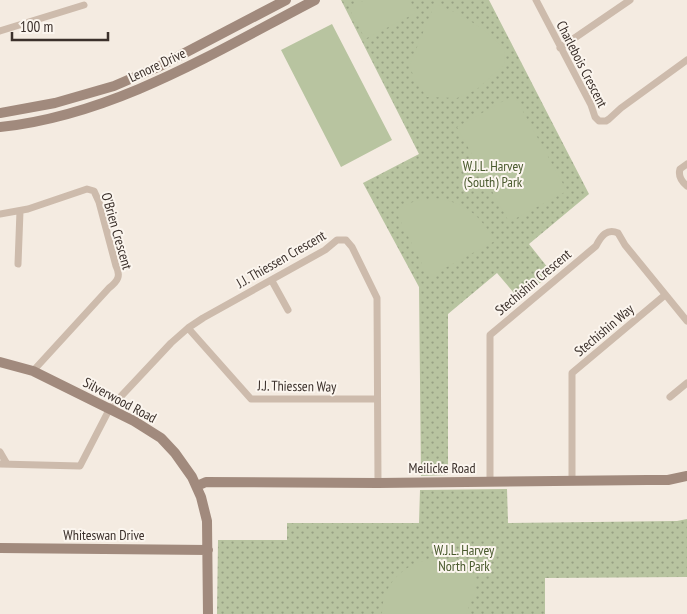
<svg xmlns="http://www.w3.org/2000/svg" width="687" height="614" viewBox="0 0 687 614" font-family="'PT Sans Narrow',sans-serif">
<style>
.green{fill:url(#green-dots)}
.pitch{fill:#b8c4a0}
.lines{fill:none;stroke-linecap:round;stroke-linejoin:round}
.street{stroke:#cdbbac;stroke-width:7}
.secondary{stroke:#a18a7d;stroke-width:10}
.labels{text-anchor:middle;stroke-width:4;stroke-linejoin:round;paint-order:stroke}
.street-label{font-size:14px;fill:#3b302b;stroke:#fbf5ee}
.park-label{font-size:14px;fill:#4a5a2e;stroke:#fbf5ee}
</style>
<defs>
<pattern id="green-dots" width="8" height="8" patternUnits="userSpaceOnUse" patternTransform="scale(1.25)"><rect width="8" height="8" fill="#b8c4a0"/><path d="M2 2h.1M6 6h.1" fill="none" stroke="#97a083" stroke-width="1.8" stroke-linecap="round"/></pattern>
</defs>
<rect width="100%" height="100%" fill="#f4ebe1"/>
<path class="green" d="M 341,0 L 489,0 L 589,194 L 529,244 L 552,273 L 520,300 L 497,273 L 448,314 L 448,475 L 421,476 L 419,287 L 363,183 L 419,154 Z
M 507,489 L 508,523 L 677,521 L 687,519 L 687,577 L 545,578 L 545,614 L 217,614 L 218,540 L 287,540 L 287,523 L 419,523 L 420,490 Z"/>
<path class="pitch" d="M 365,0 L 410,0 L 416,13 L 365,39 L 349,8 Z
M 438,5 C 465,16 485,28 505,50 L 504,65 L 476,90 L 457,98 L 427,97 L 414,80 L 410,64 L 434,6 Z
M 332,24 L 392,140 L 341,167 L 281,50 Z
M 514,95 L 567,191 L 509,222 L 457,127 Z
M 434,198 C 465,202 480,215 495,241 L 434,274 L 427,274 L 395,210 L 415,201 Z
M 430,559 C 447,559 459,563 473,573 L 476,589 L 466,614 L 382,614 C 382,585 402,565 430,559 Z"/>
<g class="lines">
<path class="street" d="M 536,0 L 591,105 L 595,117 L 599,121 L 606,121 L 609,119 L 621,108 L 687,60
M 0,31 L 84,5
M 560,48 L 630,0
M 687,164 L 680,169 C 678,176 682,182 687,186
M 0,214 L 28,209 L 87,189 L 94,191 L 99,202 L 116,266 C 121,276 118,281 109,288 L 33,371
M 18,264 L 20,211
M 272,281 L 288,310
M 188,328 L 251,399 L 377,399
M 670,397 L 687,383
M 0,452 L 7,464
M 0,464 L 80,466 L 110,408 L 171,343 L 188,328 L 203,318 L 325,250 L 337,240 L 346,240 L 352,247 L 377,298 L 378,483
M 572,481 L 572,373 L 665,295
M 490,482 L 490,335 L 596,246 C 601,236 607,228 618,233 L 625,245 L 687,321"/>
<path class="secondary" d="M 0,113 L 55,103 L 114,86 L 158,67 L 286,0
M 0,127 C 114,115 215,52 315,0
M 0,362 L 33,371 L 134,421 L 161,438 L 175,453 L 192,477 L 201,497 L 207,521 L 208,614
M 197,486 L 206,482 L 378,483 L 647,480 L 668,480 L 687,476
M 0,548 L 208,550"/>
</g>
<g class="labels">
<g class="street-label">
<text transform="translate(582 64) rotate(63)" y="5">Charlebois Crescent</text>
<text transform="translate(157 65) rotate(-25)" y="5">Lenore Drive</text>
<text transform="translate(117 231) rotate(74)" y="5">O'Brien Crescent</text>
<text transform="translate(281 259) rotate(-30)" y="5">J.J. Thiessen Crescent</text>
<text transform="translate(533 282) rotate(-40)" y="5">Stechishin Crescent</text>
<text transform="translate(604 330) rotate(-40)" y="5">Stechishin Way</text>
<text transform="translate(297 386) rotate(1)" y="5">J.J. Thiessen Way</text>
<text transform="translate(120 400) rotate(28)" y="5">Silverwood Road</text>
<text x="442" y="473">Meilicke Road</text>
<text x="104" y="540">Whiteswan Drive</text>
</g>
<g class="park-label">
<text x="493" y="171">W.J.L. Harvey<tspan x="493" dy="16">(South) Park</tspan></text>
<text x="464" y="555">W.J.L. Harvey<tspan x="464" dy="16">North Park</tspan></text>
</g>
</g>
<path d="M12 32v8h96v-8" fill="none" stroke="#3b302b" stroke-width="2.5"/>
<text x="20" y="32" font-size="15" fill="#3b302b" stroke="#fbf5ee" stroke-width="4" paint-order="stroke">100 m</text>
</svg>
